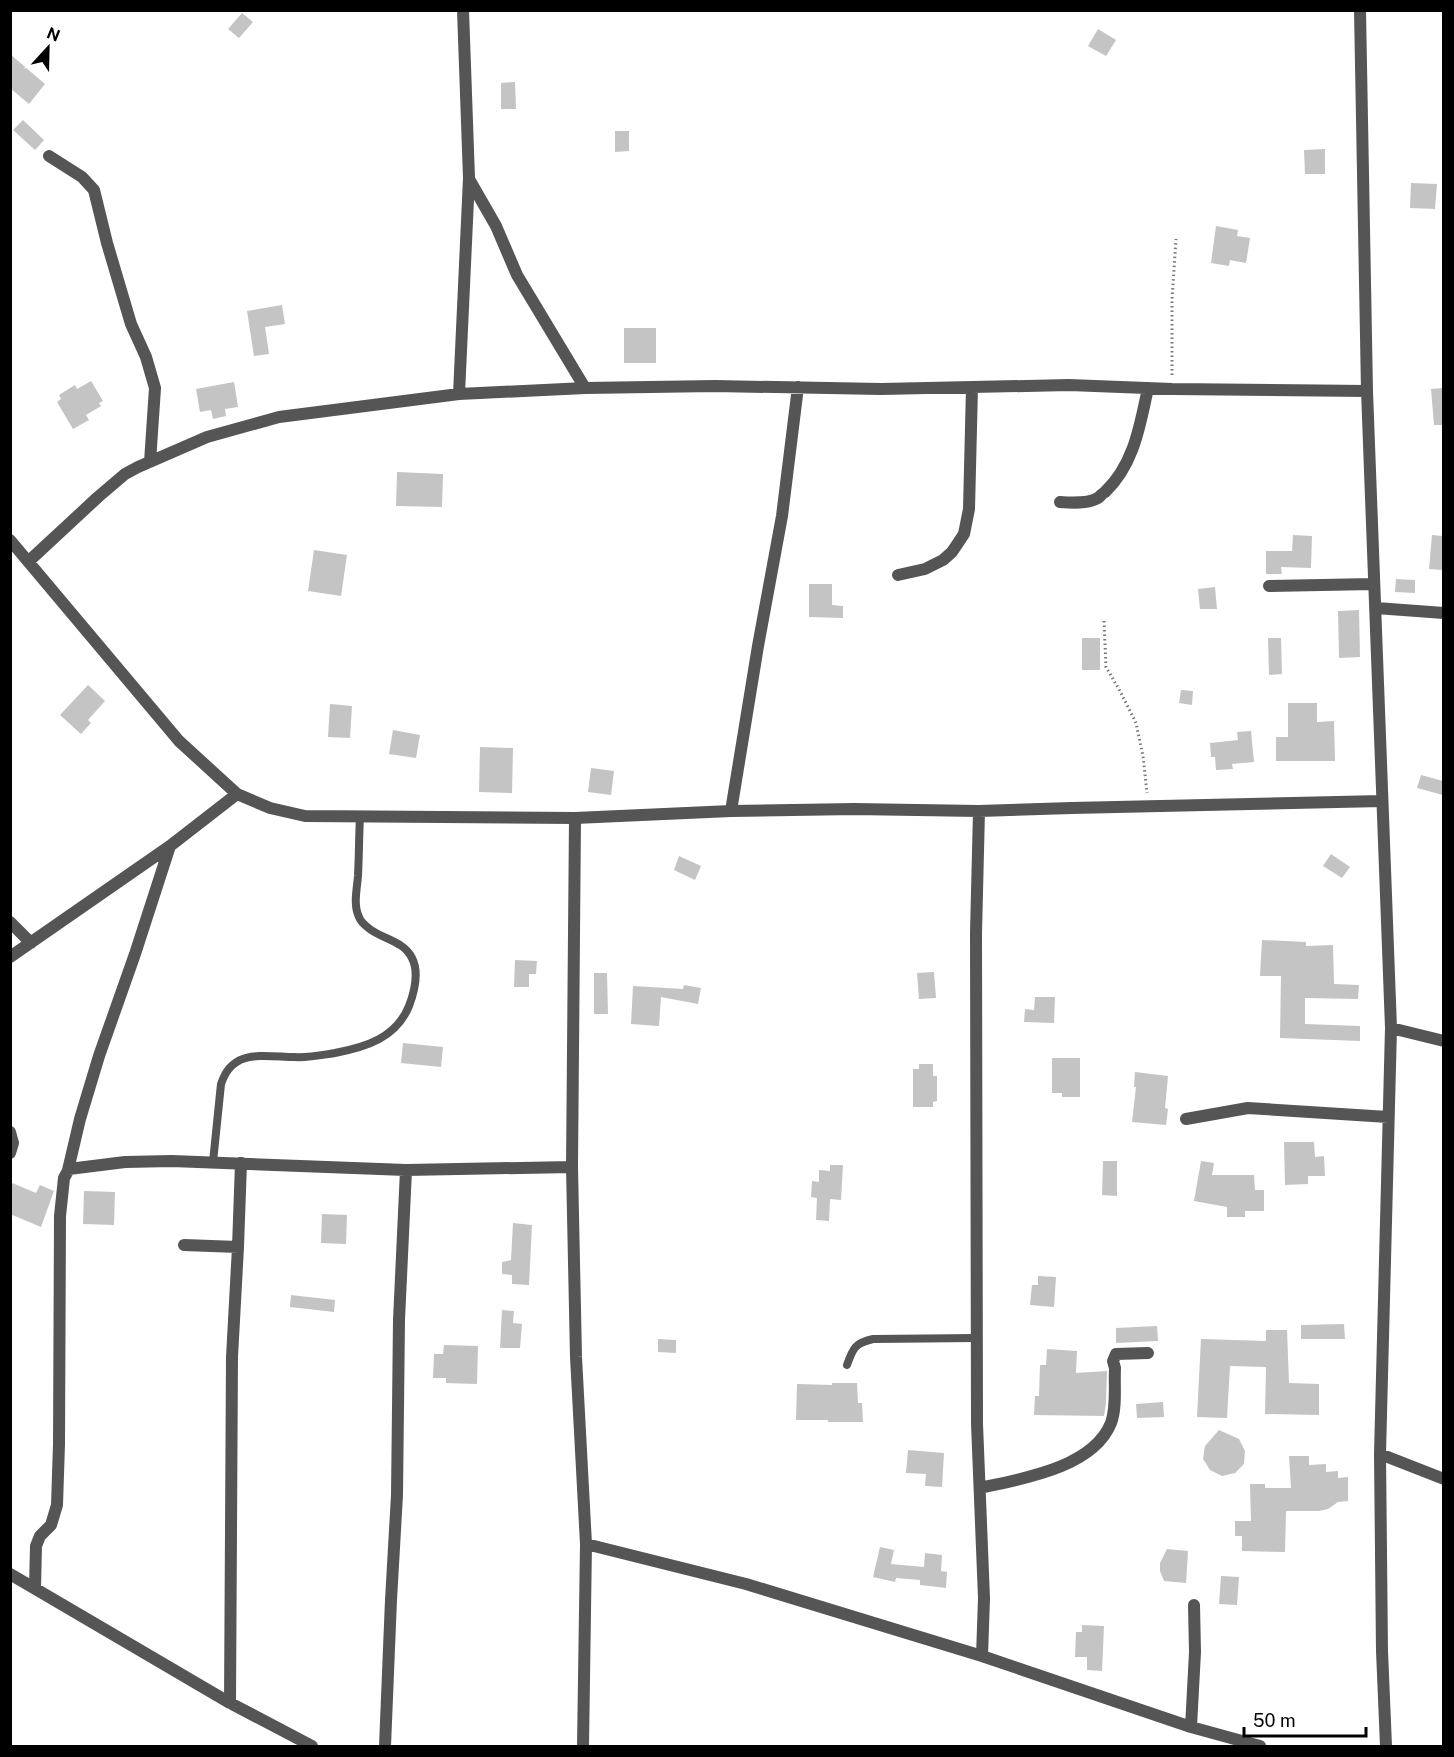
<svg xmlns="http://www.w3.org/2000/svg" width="1454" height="1757" viewBox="0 0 1454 1757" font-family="'Public Sans',sans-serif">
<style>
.building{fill:#c4c4c4}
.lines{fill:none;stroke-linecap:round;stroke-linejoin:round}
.path{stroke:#777;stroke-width:3;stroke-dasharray:1.5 3;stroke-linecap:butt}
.service{stroke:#555;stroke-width:8}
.minor{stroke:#555;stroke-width:12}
</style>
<rect width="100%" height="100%" fill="#fff"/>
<path class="building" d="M 242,13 L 253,22 L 239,38 L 228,29 Z
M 1098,29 L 1116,40 L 1106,56 L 1088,46 Z
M 10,54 L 45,84 L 29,104 L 10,88 Z
M 515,82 L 516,109 L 501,109 L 501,83 Z
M 23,120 L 44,140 L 35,150 L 13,130 Z
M 615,131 L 629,131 L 629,151 L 615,152 Z
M 1325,149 L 1325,174 L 1305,174 L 1304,150 Z
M 1411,183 L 1437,184 L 1435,209 L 1410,208 Z
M 1216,226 L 1238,230 L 1237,236 L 1250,238 L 1246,263 L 1230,260 L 1229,266 L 1211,263 Z
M 282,305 L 285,324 L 265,327 L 269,354 L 254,356 L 247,311 Z
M 624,328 L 656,328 L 656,363 L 624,363 Z
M 91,381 L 103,401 L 99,403 L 101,406 L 86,415 L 89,420 L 73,429 L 57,402 L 61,399 L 59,395 L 75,385 L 77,389 Z
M 234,382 L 238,407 L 225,409 L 226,416 L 213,419 L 211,410 L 200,412 L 196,389 Z
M 1443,388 L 1443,425 L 1434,425 L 1431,389 Z
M 397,472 L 443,474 L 442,507 L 396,506 Z
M 1293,535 L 1312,536 L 1311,568 L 1281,567 L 1282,574 L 1266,574 L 1266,551 L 1292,551 Z
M 1432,535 L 1443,536 L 1443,570 L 1429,569 Z
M 314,550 L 347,555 L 341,596 L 308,591 Z
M 1396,579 L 1415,580 L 1415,593 L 1395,592 Z
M 809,584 L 832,584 L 832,605 L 843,606 L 843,618 L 809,617 Z
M 1215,587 L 1217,609 L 1200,609 L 1198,589 Z
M 1359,610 L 1360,657 L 1339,658 L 1338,611 Z
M 1082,638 L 1100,638 L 1100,670 L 1082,670 Z
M 1268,638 L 1281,638 L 1282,674 L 1269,675 Z
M 88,685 L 105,701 L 88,720 L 91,723 L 81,734 L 60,715 Z
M 1181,690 L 1193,691 L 1192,705 L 1179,703 Z
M 1288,703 L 1317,703 L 1317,722 L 1334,721 L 1335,761 L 1276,761 L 1276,737 L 1288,737 Z
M 330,704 L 352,706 L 350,738 L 328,737 Z
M 393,730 L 420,735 L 416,758 L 389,754 Z
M 1251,731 L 1254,762 L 1232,764 L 1233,769 L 1216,770 L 1215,757 L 1211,757 L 1210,743 L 1238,740 L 1237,732 Z
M 480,747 L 513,748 L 512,793 L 479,792 Z
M 591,768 L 614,771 L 611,795 L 588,792 Z
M 1421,775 L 1443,781 L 1443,795 L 1417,788 Z
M 1331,854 L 1350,867 L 1342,878 L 1323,866 Z
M 679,856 L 701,866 L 695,880 L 674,870 Z
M 1262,940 L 1306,942 L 1306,946 L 1333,945 L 1334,984 L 1359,985 L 1358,999 L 1305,998 L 1305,1024 L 1360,1026 L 1360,1041 L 1280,1038 L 1281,976 L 1260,976 Z
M 515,960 L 537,961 L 536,974 L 529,974 L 529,987 L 514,987 Z
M 934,972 L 936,998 L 919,999 L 917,973 Z
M 594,973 L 607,973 L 608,1014 L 594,1014 Z
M 684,985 L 701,988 L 698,1004 L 661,997 L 659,1026 L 631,1024 L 633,986 L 683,989 Z
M 1035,997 L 1055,997 L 1054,1023 L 1024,1022 L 1025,1009 L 1034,1010 Z
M 403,1043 L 443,1047 L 441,1067 L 401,1063 Z
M 1052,1058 L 1080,1058 L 1080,1097 L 1062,1097 L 1062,1093 L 1052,1093 Z
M 919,1064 L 933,1064 L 933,1076 L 937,1076 L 937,1101 L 933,1102 L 933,1107 L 913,1107 L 913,1069 L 919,1069 Z
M 1135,1072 L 1168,1076 L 1165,1108 L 1168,1109 L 1166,1125 L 1132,1122 L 1136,1087 L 1134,1087 Z
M 1284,1142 L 1314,1142 L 1315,1157 L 1324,1156 L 1325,1176 L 1308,1176 L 1308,1184 L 1285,1185 Z
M 1103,1161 L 1117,1161 L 1117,1196 L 1102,1195 Z
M 1201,1161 L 1214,1163 L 1212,1175 L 1254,1175 L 1255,1190 L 1264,1190 L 1264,1211 L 1245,1211 L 1245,1217 L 1227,1217 L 1227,1207 L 1194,1201 Z
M 830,1165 L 843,1165 L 841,1200 L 830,1199 L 829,1221 L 816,1220 L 817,1198 L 811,1197 L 812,1181 L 819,1182 L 819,1170 L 830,1171 Z
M 10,1182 L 36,1193 L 40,1185 L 54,1191 L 41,1227 L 10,1214 Z
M 84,1191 L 115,1192 L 114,1225 L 83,1224 Z
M 322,1214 L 347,1215 L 346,1244 L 321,1243 Z
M 513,1223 L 532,1225 L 529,1285 L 512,1284 L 512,1275 L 502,1274 L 502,1262 L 511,1260 Z
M 1038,1276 L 1056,1277 L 1054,1307 L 1030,1305 L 1032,1285 L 1038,1285 Z
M 291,1295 L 335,1300 L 334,1312 L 290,1307 Z
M 502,1310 L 514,1311 L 513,1323 L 522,1324 L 520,1348 L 500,1348 Z
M 1344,1324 L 1345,1339 L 1301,1339 L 1301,1325 Z
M 1157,1326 L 1158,1341 L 1116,1343 L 1116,1328 Z
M 1266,1330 L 1287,1330 L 1289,1383 L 1319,1384 L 1319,1415 L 1265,1414 L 1266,1367 L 1230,1366 L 1227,1418 L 1197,1417 L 1201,1339 L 1266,1341 Z
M 658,1339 L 676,1340 L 676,1353 L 658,1352 Z
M 444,1345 L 478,1346 L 477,1384 L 446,1383 L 446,1378 L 433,1378 L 434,1354 L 443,1354 Z
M 1047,1349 L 1077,1351 L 1076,1373 L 1107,1371 L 1106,1403 L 1104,1416 L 1034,1415 L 1035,1396 L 1039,1396 L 1040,1365 L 1046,1365 Z
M 832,1383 L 857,1383 L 858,1403 L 862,1403 L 863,1422 L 828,1422 L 828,1420 L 796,1420 L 797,1384 L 832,1385 Z
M 1163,1402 L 1164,1417 L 1137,1418 L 1136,1404 Z
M 1219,1430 L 1239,1439 L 1245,1451 L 1244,1464 L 1235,1473 L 1222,1476 L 1210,1470 L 1203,1459 L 1205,1446 Z
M 908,1450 L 944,1453 L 942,1487 L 925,1486 L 926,1474 L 906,1473 Z
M 1289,1456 L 1309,1456 L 1309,1465 L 1326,1464 L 1326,1472 L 1338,1471 L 1338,1478 L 1348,1477 L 1348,1501 L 1338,1502 L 1328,1509 L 1319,1511 L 1286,1511 L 1285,1552 L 1242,1551 L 1242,1536 L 1235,1536 L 1235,1521 L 1251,1521 L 1250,1484 L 1265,1484 L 1265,1488 L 1291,1488 Z
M 880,1547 L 894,1550 L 891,1564 L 924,1567 L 925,1553 L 942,1555 L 941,1571 L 947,1572 L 946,1588 L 920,1585 L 920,1580 L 896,1578 L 895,1582 L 873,1577 Z
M 1167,1549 L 1188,1551 L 1186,1583 L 1164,1581 L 1160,1571 L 1160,1563 Z
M 1221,1576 L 1239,1577 L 1237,1605 L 1219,1604 Z
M 1082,1625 L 1104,1626 L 1102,1671 L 1087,1670 L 1087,1657 L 1075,1657 L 1076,1632 L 1082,1632 Z"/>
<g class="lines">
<path class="path" d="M 1172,375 L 1172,300 L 1176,239
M 1104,621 L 1106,667 L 1120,691 L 1136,723 L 1143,756 L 1147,793"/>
<path class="service" d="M 213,1162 L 221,1084 C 225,1073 229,1066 240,1060 C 255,1053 278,1057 294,1057 C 308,1058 322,1055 335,1053 C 366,1047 396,1038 409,1006 C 417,985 422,959 400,945 C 390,939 380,936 371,930 C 366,926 361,923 359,917 C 353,905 357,889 358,876 C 359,856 359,836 360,816
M 847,1365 C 853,1348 855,1343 873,1339 L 977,1338"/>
<path class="minor" d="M 1360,10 L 1367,391 L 1391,1028 L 1380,1454 L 1382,1651 L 1386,1746
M 49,156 L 82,177 L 94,190 L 107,243 L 131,324 L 146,357 L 155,388 L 150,462
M 469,179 L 496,226 L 517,275 L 585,388
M 459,394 L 469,178 L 463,10
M 1060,502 C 1072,503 1087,504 1098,498 C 1098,498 1104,492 1105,492 C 1134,465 1140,425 1148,388
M 10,540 L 179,741 L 237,794 L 270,808 L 305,816 L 575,818 L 731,811 L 854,809 L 979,811 L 1072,808 L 1382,801
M 29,561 L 98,497 L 125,474 L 138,467 L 207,437 L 279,417 L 459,394 L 585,388 L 715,386 L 881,389 L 1069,385 L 1172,389 L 1367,391
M 898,575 L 925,569 L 943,560 L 952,552 L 964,534 L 969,509 L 972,387
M 1269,586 L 1373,584
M 1376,608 L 1444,613
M 731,811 L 758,646 L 782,516 L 798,387
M 979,811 L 976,933 L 977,1424 L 984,1598 L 982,1656
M 575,818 L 572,1167 L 576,1357 L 586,1544 L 583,1746
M 10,922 L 31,943
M 10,957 L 170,846 L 237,794
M 1391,1028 L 1444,1041
M 1186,1119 L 1248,1108 L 1388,1117
M 10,1132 L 13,1143 L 10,1153
M 68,1170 L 80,1119 L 99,1056 L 135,954 L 170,846
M 184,1245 L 238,1247
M 1380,1454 L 1444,1479
M 980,1488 C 1021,1479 1093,1468 1111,1423 C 1117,1407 1114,1385 1115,1368 L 1113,1361 L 1116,1354 L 1148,1353
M 586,1544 L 746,1584 L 982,1656 L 1191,1727 L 1260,1746
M 10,1574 L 230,1703 L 312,1746
M 35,1588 L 36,1546 L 40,1536 L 51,1525 L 57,1505 L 59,1444 L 60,1216 L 64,1178 L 69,1169 L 125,1162 L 172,1161 L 406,1170 L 572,1167
M 230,1703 L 232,1357 L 238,1247 L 241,1163
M 1191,1727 L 1195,1652 L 1194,1605
M 385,1746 L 391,1600 L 397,1495 L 399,1320 L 406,1170"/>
</g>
<rect width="1454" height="1757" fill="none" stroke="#000000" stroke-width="24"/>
<g transform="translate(48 48) rotate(22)" stroke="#ffffff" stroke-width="4.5" paint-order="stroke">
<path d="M0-4.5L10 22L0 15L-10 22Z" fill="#000000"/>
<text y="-9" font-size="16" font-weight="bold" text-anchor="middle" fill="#000000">N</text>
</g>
<path d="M1244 1727v9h122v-9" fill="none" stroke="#000000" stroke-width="3"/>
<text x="1253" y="1727" font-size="18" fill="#000000" stroke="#ffffff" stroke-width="4.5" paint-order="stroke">50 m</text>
</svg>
